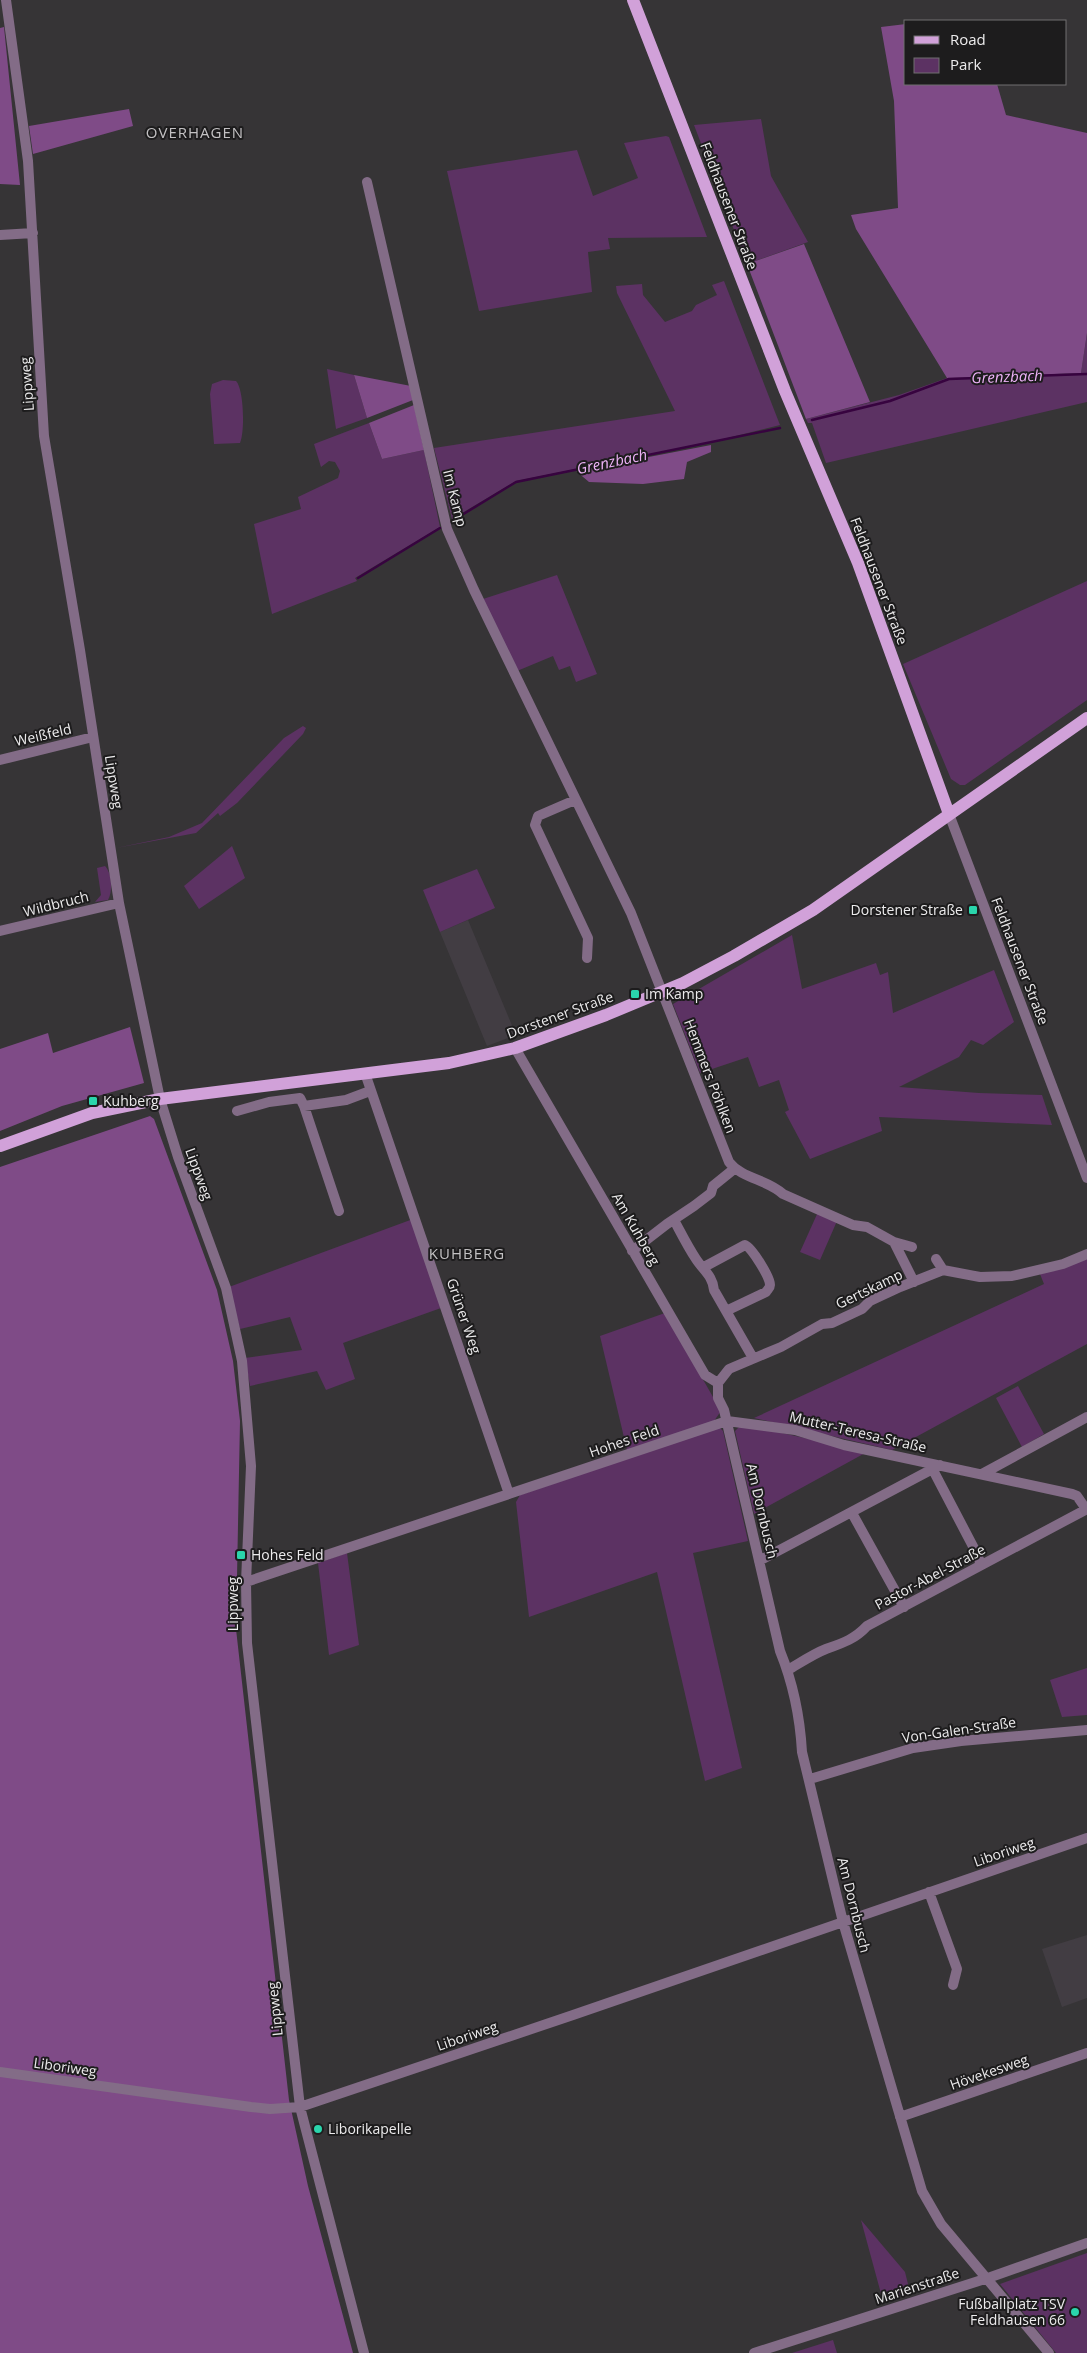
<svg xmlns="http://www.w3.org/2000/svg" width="1087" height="2353" viewBox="0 0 1087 2353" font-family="'Open Sans',sans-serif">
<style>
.built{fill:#423d43}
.green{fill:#5c3263}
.forest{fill:#7f4b87}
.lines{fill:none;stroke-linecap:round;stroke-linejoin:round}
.stream{stroke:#37033f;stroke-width:2.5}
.minor{stroke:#836c87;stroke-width:10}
.major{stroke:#d1a1d9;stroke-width:12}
.poi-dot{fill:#2ad5ac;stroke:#1d1c1d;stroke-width:2}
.labels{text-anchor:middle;stroke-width:4;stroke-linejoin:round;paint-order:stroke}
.street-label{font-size:14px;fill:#ecebec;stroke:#1d1c1d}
.poi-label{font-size:14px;fill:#ecebec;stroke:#1d1c1d;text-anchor:start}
.neighbourhood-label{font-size:15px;letter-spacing:1px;fill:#c3c1c3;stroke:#1d1c1d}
.water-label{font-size:15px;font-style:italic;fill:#edb2f7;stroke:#1d1c1d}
</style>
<rect width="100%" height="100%" fill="#363436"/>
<path class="built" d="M 468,920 L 516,1035 L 487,1046 L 440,932 Z
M 1087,1935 L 1087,1998 L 1062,2007 L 1042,1949 Z"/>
<path class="green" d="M 761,119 L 771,176 L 808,242 L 747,264 L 694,125 Z
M 666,136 L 669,137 L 707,237 L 608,238 L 610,249 L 588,252 L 592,292 L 479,311 L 447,171 L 577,150 L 593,196 L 638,178 L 624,143 Z
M 724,281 L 780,425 L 711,442 L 516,481 L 452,519 L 434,448 L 675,411 L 617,293 L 616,286 L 642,284 L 643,295 L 665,322 L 692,311 L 696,305 L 717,295 L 712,285 Z
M 1087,333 L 1087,402 L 826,463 L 812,423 L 808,423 L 806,419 L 899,395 L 950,377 L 1081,373 Z
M 327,369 L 354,375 L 367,418 L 336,429 Z
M 223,380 L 236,381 C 244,389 245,432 240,443 L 214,444 L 210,394 L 212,384 Z
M 369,423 L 382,459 L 424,450 L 440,527 L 355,578 L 357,581 L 272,614 L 254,524 L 301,509 L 298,497 L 338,478 L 340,471 L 335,462 L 329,461 L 321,467 L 314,444 Z
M 557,575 L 597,674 L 576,682 L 570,666 L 559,670 L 553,656 L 517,671 L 483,599 Z
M 1087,581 L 1087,700 L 965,785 L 960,785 L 951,779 L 903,664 Z
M 303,726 L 306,728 L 303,734 L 237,803 L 220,816 L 218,813 L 196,833 L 116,848 L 169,837 L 202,823 L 284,738 Z
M 232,846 L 245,878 L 199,909 L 184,886 Z
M 105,866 C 112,873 113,891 108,900 L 95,902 L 101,895 L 97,868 Z
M 477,869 L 495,908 L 440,932 L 423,890 Z
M 792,935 L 802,989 L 876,963 L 880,975 L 888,972 L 893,1013 L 994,970 L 1014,1022 L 983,1045 L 971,1040 L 959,1057 L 899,1087 L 979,1093 L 1042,1095 L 1052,1125 L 879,1117 L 882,1131 L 810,1159 L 785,1112 L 789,1110 L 779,1080 L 759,1087 L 748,1057 L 700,1073 L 673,1004 Z
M 818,1212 L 837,1221 L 820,1260 L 800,1252 Z
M 413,1219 L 441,1308 L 343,1343 L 355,1379 L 326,1390 L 317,1371 L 250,1386 L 245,1358 L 302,1350 L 290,1317 L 240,1329 L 229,1287 Z
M 1087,1259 L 1087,1344 L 892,1450 L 754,1418 L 1044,1284 L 1040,1274 Z
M 665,1313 L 721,1411 L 714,1421 L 627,1450 L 600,1336 Z
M 1018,1386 L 1044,1434 L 1022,1447 L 996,1398 Z
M 742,1424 L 867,1452 L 754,1514 L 735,1431 Z
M 719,1427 L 723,1431 L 748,1541 L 693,1553 L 742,1768 L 705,1781 L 657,1572 L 529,1617 L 516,1502 L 520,1495 Z
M 347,1553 L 359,1645 L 329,1655 L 318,1563 Z
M 1087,1668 L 1087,1715 L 1062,1717 L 1050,1680 Z
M 861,2220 L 905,2272 L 910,2292 L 883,2301 Z
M 1087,2253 L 1087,2353 L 1056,2353 L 1000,2284 Z
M 833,2340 L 837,2353 L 792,2353 Z"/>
<path class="forest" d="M 906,24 L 906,84 L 997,84 L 1006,115 L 1087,133 L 1087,333 L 1081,373 L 947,378 L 856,229 L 851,215 L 898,208 L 894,101 L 881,27 Z
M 4,27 L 20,185 L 0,184 L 0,28 Z
M 129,109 L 133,126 L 33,154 L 29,126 Z
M 804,244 L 870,402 L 806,419 L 747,264 Z
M 354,375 L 411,386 L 413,400 L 367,418 Z
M 414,405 L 424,450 L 382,459 L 369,423 Z
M 711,445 L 711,452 L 687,462 L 684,479 L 643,484 L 589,482 L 576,471 Z
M 130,1027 L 144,1083 L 62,1106 L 0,1131 L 0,1049 L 48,1033 L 53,1053 Z
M 150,1116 L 154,1119 L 217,1290 L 233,1361 L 240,1421 L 236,1629 L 289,2100 L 308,2186 L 353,2353 L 0,2353 L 0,1167 Z"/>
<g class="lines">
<path class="stream" d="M 812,420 L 890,401 L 949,379 L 1087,374
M 452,521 L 516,482 L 780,428
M 358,578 L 440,528"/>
<path class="minor" d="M 6,0 L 28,161 L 44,436 L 80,650 L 119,903 L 160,1099 L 178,1157 L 226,1288 L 242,1361 L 251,1466 L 246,1582 L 247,1643 L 300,2107 L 364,2353
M 367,182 L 447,529 L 474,590 L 631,913 L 729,1162 C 742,1179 767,1179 783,1194 L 853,1225 L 867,1227 L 894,1242 L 912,1247
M 0,235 L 33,233
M 0,760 L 93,737
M 575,800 L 538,816 L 535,825 L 588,938 L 587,958
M 949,814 L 1087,1178
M 0,931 L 119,903
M 515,1048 L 705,1375 L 718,1383 L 718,1398 L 724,1410 L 780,1651 C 793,1683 800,1717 802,1752 L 843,1922 L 922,2191 L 941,2224 L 1049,2353
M 365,1073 L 509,1494
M 304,1106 L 339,1211
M 237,1111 L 269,1102 L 300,1098 L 304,1106 L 346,1100 L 370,1091
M 674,1220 C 681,1233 688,1247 696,1259 C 703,1270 713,1276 714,1290 L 753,1358
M 894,1242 L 914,1282
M 632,1251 L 667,1224 L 694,1206 L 711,1193 L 713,1186 L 734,1169
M 936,1259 L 943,1270
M 704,1267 L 745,1245 C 752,1248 770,1277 770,1285 C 770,1288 768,1289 766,1292 L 726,1311
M 718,1383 L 729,1369 L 781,1347 L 822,1324 L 832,1323 L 862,1309 L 870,1301 L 900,1287 L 943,1270 L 980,1277 L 1012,1276 L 1063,1264 L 1087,1254
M 933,1470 L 977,1554 L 981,1565
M 982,1474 L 1087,1417
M 852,1513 L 904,1607
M 759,1561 L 940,1465
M 246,1582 L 727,1421 L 795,1430 L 844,1445 L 1072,1494 L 1077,1496 L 1086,1509
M 788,1670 C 800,1663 813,1654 826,1649 C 843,1643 855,1639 867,1626 L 1087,1509
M 810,1779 L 913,1748 L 961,1741 L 1087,1730
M 929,1892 L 957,1969 L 953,1985
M 0,2072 L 251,2107 L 270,2109 L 300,2107 L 573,2015 L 1087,1838
M 900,2117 L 1087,2053
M 754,2353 L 988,2278 L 1087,2243"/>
<path class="major" d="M 633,0 L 785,391 L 858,563 L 949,814
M 0,1146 L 92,1113 L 160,1099 L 449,1063 L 515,1048 L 606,1015 L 683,983 L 734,956 L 813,910 L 1087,718"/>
</g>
<g class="poi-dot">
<rect x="968" y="905" width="10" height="10" rx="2.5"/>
<rect x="630" y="989" width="10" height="10" rx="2.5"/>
<rect x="88" y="1096" width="10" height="10" rx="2.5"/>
<rect x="236" y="1550" width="10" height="10" rx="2.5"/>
<circle cx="318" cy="2129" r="5"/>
<circle cx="1075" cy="2312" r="5"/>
</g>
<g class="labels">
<g class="street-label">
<text transform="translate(729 206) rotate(69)" y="5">Feldhausener Straße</text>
<text transform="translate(27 384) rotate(-94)" y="5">Lippweg</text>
<text transform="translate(455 498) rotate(76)" y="5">Im Kamp</text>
<text transform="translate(879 581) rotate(69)" y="5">Feldhausener Straße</text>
<text transform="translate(43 735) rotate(-13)" y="5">Weißfeld</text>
<text transform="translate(114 782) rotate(81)" y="5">Lippweg</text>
<text transform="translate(56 904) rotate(-14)" y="5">Wildbruch</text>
<text transform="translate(1020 961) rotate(69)" y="5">Feldhausener Straße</text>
<text transform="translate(560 1015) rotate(-20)" y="5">Dorstener Straße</text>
<text transform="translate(710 1076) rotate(69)" y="5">Hemmers Pöhlken</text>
<text transform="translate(199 1174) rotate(70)" y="5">Lippweg</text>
<text transform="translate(636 1229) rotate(60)" y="5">Am Kuhberg</text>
<text transform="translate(869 1289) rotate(-26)" y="5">Gertskamp</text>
<text transform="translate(464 1316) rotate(71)" y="5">Grüner Weg</text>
<text transform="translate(858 1432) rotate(13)" y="5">Mutter-Teresa-Straße</text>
<text transform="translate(624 1441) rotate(-19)" y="5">Hohes Feld</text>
<text transform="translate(762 1511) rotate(77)" y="5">Am Dornbusch</text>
<text transform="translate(930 1577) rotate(-28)" y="5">Pastor-Abel-Straße</text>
<text transform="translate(233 1604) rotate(-90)" y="5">Lippweg</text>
<text transform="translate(959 1730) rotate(-8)" y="5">Von-Galen-Straße</text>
<text transform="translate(1004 1852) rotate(-19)" y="5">Liboriweg</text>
<text transform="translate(854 1905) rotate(76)" y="5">Am Dornbusch</text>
<text transform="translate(275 2009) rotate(-96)" y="5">Lippweg</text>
<text transform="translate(467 2036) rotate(-19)" y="5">Liboriweg</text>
<text transform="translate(65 2067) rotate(8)" y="5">Liboriweg</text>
<text transform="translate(989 2072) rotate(-19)" y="5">Hövekesweg</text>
<text transform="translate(917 2286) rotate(-18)" y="5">Marienstraße</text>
</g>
<g class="poi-label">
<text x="963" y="915" text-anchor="end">Dorstener Straße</text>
<text x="645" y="999">Im Kamp</text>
<text x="103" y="1106">Kuhberg</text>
<text x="251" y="1560">Hohes Feld</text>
<text x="328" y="2134">Liborikapelle</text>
<text x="1065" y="2309" text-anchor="end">Fußballplatz TSV<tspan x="1065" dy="16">Feldhausen 66</tspan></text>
</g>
<g class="neighbourhood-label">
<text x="195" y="138">OVERHAGEN</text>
<text x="467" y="1259">KUHBERG</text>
</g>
<g class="water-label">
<text transform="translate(1007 377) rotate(-2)" y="5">Grenzbach</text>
<text transform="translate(612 462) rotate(-12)" y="5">Grenzbach</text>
</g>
</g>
<rect x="904" y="20" width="162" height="65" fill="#1d1c1d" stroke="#706f70"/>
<rect x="914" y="36" width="25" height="8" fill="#d1a1d9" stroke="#706f70"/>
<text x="950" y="45" font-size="15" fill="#ecebec">Road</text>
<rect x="914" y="58" width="25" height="15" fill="#5c3263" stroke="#706f70"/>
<text x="950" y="70" font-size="15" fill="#ecebec">Park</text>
</svg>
